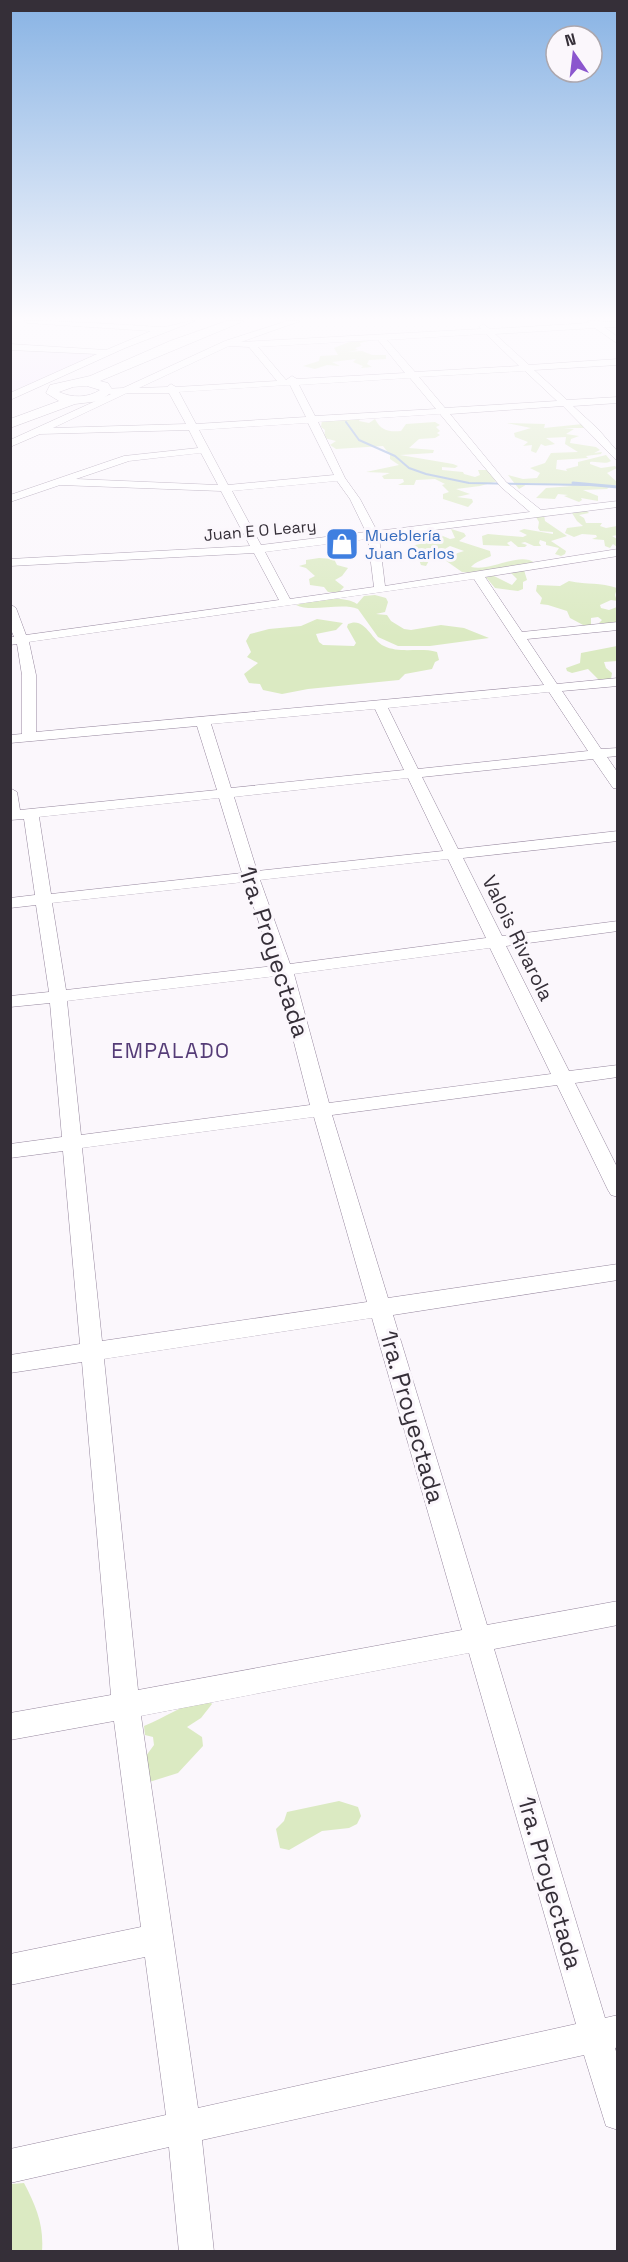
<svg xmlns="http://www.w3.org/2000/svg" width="628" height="2262" viewBox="0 0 628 2262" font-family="'Space Grotesk',sans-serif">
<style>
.built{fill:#f4e8fc}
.green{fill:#dbeac2}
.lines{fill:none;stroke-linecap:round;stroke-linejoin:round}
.stream-far1{stroke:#98b2dd;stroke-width:2}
.stream{stroke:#98b2dd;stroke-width:3}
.minor-casing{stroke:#96879e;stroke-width:1}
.highway-casing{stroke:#96879e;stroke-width:1}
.minor{fill:#fff;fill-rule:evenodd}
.highway{fill:#fff;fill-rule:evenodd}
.labels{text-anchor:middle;stroke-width:6;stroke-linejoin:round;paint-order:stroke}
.far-street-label{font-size:16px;fill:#352f38;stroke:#fbf7fc}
.far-shop-label{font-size:16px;fill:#366cbe;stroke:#fbf7fc;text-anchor:start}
.street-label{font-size:20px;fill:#352f38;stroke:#fbf7fc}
.neighbourhood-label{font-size:21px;letter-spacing:1.5px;fill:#553c77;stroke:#fbf7fc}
.near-street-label{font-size:24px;fill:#352f38;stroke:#fbf7fc}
</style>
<rect width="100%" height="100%" fill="#fbf7fc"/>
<path class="built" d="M 15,348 L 104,353 L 11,394 L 10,352 Z"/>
<path class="green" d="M 354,340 L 373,340 L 360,343 L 361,346 L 355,348 L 358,350 L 348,352 L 362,351 L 372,355 L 391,355 L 386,355 L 386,359 L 369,360 L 367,364 L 372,367 L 361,368 L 363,366 L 353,362 L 356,359 L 332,362 L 340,366 L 327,365 L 315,369 L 303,366 L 319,361 L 320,356 L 338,355 L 334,348 Z
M 360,419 L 359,421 L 369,423 L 375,419 C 381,431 389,432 401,431 L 406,424 L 435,422 L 440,425 L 436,427 L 440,431 L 437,433 L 440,435 L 435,438 L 419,439 L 409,448 L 434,450 L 433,453 L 400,455 L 453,464 L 458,466 L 455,468 L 442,467 L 442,470 L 463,472 L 464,474 L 475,477 L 480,475 L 478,470 L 490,470 L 498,481 L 480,486 L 456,489 L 470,494 L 457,497 L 472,499 L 473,502 L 468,507 L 443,499 L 443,494 L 449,492 L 442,485 L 445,484 L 435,479 L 416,480 L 414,485 L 398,485 L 404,482 L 403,479 L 384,479 L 382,476 L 390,473 L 366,472 L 399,465 L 390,459 L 390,455 L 383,446 L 336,449 L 330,445 L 336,441 L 324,438 L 325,430 L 321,427 L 322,420 Z
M 507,423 L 545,424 L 544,428 L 583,424 L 584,428 L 563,428 L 574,429 L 566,434 L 579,436 L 571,439 L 570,443 L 596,447 L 600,450 L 594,453 L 602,452 L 601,454 L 586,456 L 588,458 L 557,460 L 556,469 L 567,471 L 566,469 L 578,466 L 578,462 L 606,455 L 611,461 C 605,465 597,461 590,462 L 590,464 L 601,468 L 615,466 L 617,468 L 607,473 L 617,482 L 617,486 L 612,485 L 607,489 L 583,490 L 598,496 L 598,501 L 581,498 L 582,500 L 579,502 L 564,496 L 568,495 L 558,494 L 555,499 L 536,498 L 546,488 L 573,486 L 529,483 L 519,489 L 508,475 L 523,479 L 537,478 L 540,473 L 530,468 L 545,463 L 551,453 L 578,452 L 565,444 L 566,437 L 546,438 L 555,444 L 545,446 L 541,444 L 536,453 L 531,451 L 532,445 L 523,446 L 528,442 L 515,437 L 514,433 L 531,428 Z
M 586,510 L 589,513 L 579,515 L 584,518 L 586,523 L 602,523 L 600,526 L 606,528 L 617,526 L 617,535 L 612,536 L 617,539 L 617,547 L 613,544 L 610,548 L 605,546 L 604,540 L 592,539 L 597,537 L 596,535 L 582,534 L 574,537 L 565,533 L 567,528 L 583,526 L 577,521 L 572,513 Z
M 544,515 L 545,521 L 567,536 L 551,541 L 566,551 L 565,554 L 561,556 L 555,554 L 559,548 L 546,545 L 546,542 L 540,540 L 539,543 L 541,546 L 534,546 L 525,542 L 521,543 L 527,545 L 525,547 L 518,547 L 511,541 L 507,543 L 510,546 L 483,545 L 482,536 L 488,534 L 523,537 L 527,535 L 519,531 L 524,529 L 553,534 L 553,532 L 540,531 L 538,528 L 539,522 L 536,517 Z
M 451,529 L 464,533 L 466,536 L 459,541 L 490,551 L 491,556 C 485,559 475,562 471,567 C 492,572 519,551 535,563 L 473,573 L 462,572 L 442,558 L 464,551 L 450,546 L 431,557 L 426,566 L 421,565 L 419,560 L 406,553 L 415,545 L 430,542 L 432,540 L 429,536 L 438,534 L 450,539 L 455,538 Z
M 319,558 L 334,559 L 337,565 L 348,568 L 342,576 L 335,580 L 344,587 L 339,592 L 328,592 L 324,587 L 310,585 L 309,579 L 315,576 L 306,568 L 299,566 L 306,564 L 306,560 Z
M 524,570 L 527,580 L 523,582 L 523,589 L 518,591 L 495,588 L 485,576 L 490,574 L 512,585 L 517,579 L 509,571 Z
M 569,581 C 588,585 600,582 617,588 L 615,595 L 617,601 L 611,600 L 600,605 L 601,608 L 609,610 L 617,607 L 617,624 L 599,623 L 602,620 L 598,617 L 591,618 L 591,625 L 585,626 L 570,618 L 567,611 L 548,605 L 540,604 L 542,598 L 536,591 L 537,585 L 560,586 Z
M 375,595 L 386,598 L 388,602 L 385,612 L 376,614 L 387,615 L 391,621 L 404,629 L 411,630 L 441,625 L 464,628 L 489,638 L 430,646 L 398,646 L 378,637 L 358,609 C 340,602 312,613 296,605 C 313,601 341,594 357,604 L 364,596 Z
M 317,619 L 343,623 L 336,630 L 316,634 L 319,642 L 323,645 L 354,646 L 356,643 L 347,627 L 348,624 C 365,616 371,640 384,646 C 400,654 420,647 437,652 L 439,660 L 435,662 L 432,669 L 405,674 L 399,680 L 308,689 L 282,694 L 263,690 L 260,684 L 249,683 L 244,674 L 258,663 L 247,657 L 251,652 L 246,641 L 250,634 L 269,629 L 301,626 Z
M 617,646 L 617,661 L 604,662 L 606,668 L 612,673 L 611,679 L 599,680 L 588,669 L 572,673 L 567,671 L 566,668 L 580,663 L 581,653 Z
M 207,1698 L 212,1704 L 201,1718 L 187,1727 L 202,1737 L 203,1746 L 178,1773 L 143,1784 L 137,1768 L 154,1745 L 153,1737 L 145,1735 L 144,1726 C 166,1717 184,1704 207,1698 Z
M 339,1801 L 358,1807 L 361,1816 L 357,1824 L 349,1828 L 322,1831 L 289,1850 L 280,1848 L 276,1829 L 284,1821 L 287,1812 Z
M 24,2183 C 36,2206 44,2225 42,2251 L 11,2251 L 11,2184 Z"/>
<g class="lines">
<path class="stream-far1" d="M 346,422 L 359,440 L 395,456 L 409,468 L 426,474 L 469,483 L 590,485"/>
<path class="stream" d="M 573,483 L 618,487"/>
<g class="minor-casing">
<path id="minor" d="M 24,321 C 69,321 114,324 159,327 C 169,328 183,321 195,321 L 125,348 L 10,400 L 10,393 L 97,354 L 10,350 L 10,344 L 106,350 L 151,331 L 28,323 Z
M 287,321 L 300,321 L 241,342 L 481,329 L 479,327 L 483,324 L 490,329 L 589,323 L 587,321 L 618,322 L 618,327 L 604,327 L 618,337 L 618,344 L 595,328 L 495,334 L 529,365 L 618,359 L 618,365 L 534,370 L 567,400 L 618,397 L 618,403 L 573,406 L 598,429 L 618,452 L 618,462 L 563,406 L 450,414 L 506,482 L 541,510 L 618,501 L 618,507 L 379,537 L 385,586 L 618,549 L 618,556 L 485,577 L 522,632 L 618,622 L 618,630 L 527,639 L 557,684 L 618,678 L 618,686 L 562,691 L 601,749 L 618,748 L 618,756 L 607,757 L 618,773 L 618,789 L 613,788 L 593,759 L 422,777 L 458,849 L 618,831 L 618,841 L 463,858 L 502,936 L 618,921 L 618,931 L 506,946 L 569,1071 L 618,1065 L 618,1077 L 575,1083 L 618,1169 L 618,1197 L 611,1195 L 608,1190 L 557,1085 L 332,1115 L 388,1298 L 618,1264 L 618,1280 L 393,1315 L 487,1625 L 618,1601 L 618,1625 L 494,1649 L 605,2018 L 618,2015 L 618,2047 L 615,2048 L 618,2058 L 618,2130 L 606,2126 L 584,2055 L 202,2140 L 214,2252 L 179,2252 L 169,2147 L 10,2183 L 10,2149 L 166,2115 L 145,1957 L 10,1985 L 10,1954 L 141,1927 L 114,1721 L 10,1740 L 10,1713 L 111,1695 L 82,1362 L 10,1373 L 10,1355 L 80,1344 L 63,1151 L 10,1158 L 10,1144 L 62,1137 L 50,1003 L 10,1007 L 10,996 L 49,992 L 36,905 L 10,908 L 10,898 L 35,895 L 24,819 L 10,820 L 10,788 L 17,792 L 20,810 L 217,790 L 197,726 L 10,743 L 10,735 L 22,734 L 22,675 L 17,644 L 10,645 L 10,637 L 14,637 L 10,627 L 10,604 L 16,608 L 26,635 L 279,600 L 254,553 L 10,566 L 10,559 L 250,546 L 221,491 L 60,485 L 10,502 L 10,495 L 124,456 L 198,448 L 189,430 L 40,434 L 10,447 L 10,440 L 111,394 L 104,393 L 104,389 L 123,388 L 225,341 ZM 486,334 L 519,366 L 415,372 L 387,340 ZM 378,340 L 405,373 L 297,379 L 292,376 L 286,380 L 258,347 ZM 229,346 L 249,347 L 277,381 L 176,387 L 171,384 L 167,387 L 139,388 ZM 525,371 L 557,401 L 445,408 L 419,377 ZM 410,378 L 436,409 L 315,416 L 299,385 ZM 290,385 L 306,417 L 196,424 L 179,392 ZM 127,393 L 169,393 L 186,424 L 53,428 ZM 440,414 L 501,487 L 530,512 L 377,531 L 360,499 L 345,478 L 318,422 ZM 308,423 L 334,475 L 228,485 L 199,430 ZM 201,453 L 218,485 L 76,479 L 129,461 ZM 337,481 L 350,499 L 366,532 L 261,545 L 232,491 ZM 368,539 L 374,587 L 290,599 L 265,552 ZM 474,579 L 544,685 L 36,732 L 36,675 L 29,642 ZM 549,692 L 588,751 L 418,769 L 388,708 ZM 375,709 L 404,770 L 231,788 L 211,724 ZM 408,778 L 443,851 L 257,871 L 234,797 ZM 219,798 L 242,873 L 51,894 L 39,817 ZM 448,859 L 486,938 L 290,964 L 260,880 ZM 245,882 L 274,966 L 66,990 L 52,903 ZM 490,948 L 551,1074 L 329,1103 L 294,974 ZM 277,976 L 310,1105 L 81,1135 L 67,1001 ZM 314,1117 L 367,1302 L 102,1341 L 82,1148 ZM 372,1318 L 462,1630 L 138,1690 L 104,1359 ZM 469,1653 L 576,2024 L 198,2108 L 141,1716 Z"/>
</g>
<g class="highway-casing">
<path id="highway" d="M 227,321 L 244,321 L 100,381 L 108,383 L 113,391 L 100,401 L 75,404 L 10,428 L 10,419 L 59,401 L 46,393 L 50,385 L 90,376 L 170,341 ZM 87,386 L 100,390 C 88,398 72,398 59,392 L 73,387 Z"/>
</g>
<use href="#minor" class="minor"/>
<use href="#highway" class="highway"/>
</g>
<linearGradient id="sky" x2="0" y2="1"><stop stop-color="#88b3e4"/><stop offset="0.5" stop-color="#fdfbfe"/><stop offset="1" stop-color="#fdfbfe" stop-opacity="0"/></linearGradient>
<rect width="628" height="638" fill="url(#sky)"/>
<defs>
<g id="shop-square" transform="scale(1.725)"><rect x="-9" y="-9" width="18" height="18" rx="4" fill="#3f7fe0" stroke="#fbf7fc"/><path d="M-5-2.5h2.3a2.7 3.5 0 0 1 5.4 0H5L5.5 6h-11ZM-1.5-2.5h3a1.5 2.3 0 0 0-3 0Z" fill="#fff"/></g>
</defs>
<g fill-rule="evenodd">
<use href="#shop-square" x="342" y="544"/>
</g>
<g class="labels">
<g class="far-street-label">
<text transform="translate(260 530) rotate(-5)" y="6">Juan E O Leary</text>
</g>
<g class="far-shop-label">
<text x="365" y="541">Mueblería<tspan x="365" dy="18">Juan Carlos</tspan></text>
</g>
<g class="street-label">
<text transform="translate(518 938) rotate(64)" y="7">Valois Rivarola</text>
</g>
<g class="neighbourhood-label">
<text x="171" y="1058">EMPALADO</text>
</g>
<g class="near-street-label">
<text transform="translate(274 952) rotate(72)" y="8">1ra. Proyectada</text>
<text transform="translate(412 1417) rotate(74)" y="8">1ra. Proyectada</text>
<text transform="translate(550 1883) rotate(74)" y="8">1ra. Proyectada</text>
</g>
</g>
<rect width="628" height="2262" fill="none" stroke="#352f38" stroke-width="24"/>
<g transform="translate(574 54) rotate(346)"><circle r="28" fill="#fbf7fc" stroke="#aca7ae" stroke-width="1.5"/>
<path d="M0-4.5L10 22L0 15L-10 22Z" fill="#8b56ce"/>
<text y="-9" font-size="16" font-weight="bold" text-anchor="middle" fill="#352f38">N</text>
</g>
</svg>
